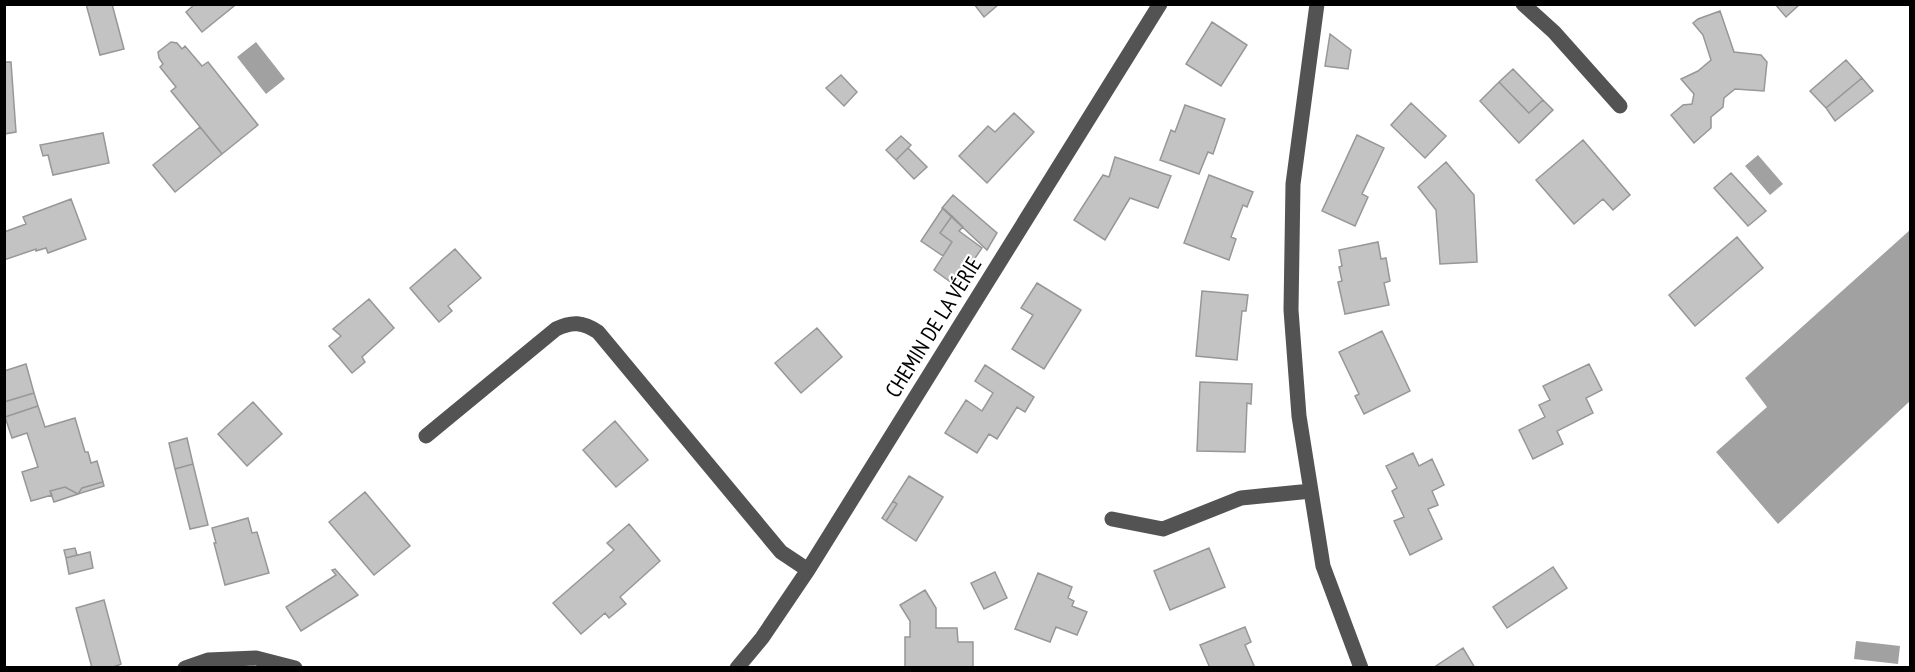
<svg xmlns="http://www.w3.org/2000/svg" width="1915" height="672" viewBox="0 0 1915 672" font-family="'PT Sans Narrow',sans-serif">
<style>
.water{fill:#a1a1a1}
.building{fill:#c3c3c3;stroke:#979797;stroke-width:1.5}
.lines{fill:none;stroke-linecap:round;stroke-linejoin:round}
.minor{stroke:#535353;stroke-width:15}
.labels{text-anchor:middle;stroke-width:4.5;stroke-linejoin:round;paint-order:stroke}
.street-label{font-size:22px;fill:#000;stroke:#fff}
</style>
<rect width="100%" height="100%" fill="#fff"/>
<path class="water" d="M 256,42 L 285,79 L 266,94 L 237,57 Z
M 1758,155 L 1783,184 L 1770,195 L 1745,166 Z
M 1910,230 L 1910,401 L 1778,524 L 1716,452 L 1767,407 L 1745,378 Z
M 1856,641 L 1900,646 L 1898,664 L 1854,659 Z"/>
<path class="building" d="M 86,4 L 112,4 L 124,49 L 100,55 Z
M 195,4 L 233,4 L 234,6 L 202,32 L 186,12 Z
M 974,4 L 999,4 L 984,17 Z
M 1775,4 L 1800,4 L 1786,17 Z
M 1720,11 L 1734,52 L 1761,55 L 1767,62 L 1764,91 L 1735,89 L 1724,98 L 1723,107 L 1711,117 L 1711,128 L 1694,143 L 1671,115 L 1683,105 L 1692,104 L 1694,94 L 1681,79 L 1698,71 L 1711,60 L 1703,35 L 1693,23 L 1698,19 Z
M 1212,22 L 1247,45 L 1221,86 L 1186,64 Z
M 1330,34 L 1351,50 L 1348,69 L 1325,66 Z
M 171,42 L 177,43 L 182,49 L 185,46 L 202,66 L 208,62 L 258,125 L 222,154 L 171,91 L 176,87 L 160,67 L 163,64 L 159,58 L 158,52 Z
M 1846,60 L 1862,78 L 1826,108 L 1810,91 Z
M 4,62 L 11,62 L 16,132 L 4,134 Z
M 1513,69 L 1543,100 L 1529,113 L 1499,82 Z
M 841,75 L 857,92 L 844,106 L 826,88 Z
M 1862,78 L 1873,91 L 1835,121 L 1826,108 Z
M 1499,82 L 1529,113 L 1543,100 L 1553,110 L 1519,143 L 1480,101 Z
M 1411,103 L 1446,136 L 1425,158 L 1391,125 Z
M 1185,105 L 1225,119 L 1213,154 L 1208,152 L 1199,174 L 1160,160 L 1171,130 L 1175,132 Z
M 1014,113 L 1034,132 L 987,183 L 959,156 L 988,126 L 995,132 Z
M 200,127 L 222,154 L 175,192 L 153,165 Z
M 103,133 L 109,163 L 53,175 L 48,155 L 43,156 L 40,145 Z
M 1357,135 L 1384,148 L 1362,194 L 1368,197 L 1355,226 L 1322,211 Z
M 901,136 L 911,145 L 896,160 L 886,150 Z
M 1583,140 L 1630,195 L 1613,210 L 1603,199 L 1574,224 L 1536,180 Z
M 908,148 L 927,167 L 914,179 L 896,160 Z
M 1115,157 L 1171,176 L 1158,208 L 1130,198 L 1105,240 L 1074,220 L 1103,175 L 1109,177 Z
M 1446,162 L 1474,195 L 1477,262 L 1440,264 L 1436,210 L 1418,187 Z
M 1731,173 L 1766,211 L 1748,226 L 1714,188 Z
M 1209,175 L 1253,192 L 1247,207 L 1243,205 L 1231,237 L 1236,239 L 1229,260 L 1184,243 Z
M 953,195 L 997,233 L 987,250 L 942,208 Z
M 71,199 L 86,239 L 48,253 L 46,248 L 36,251 L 36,249 L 4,260 L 4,232 L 26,224 L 23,217 Z
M 943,208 L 952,216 L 940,233 L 952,242 L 943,256 L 921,241 Z
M 952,216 L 963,227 L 959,231 L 982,248 L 956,286 L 934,270 L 952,242 L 940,233 Z
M 1737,237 L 1763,268 L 1695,326 L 1669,295 Z
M 1378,242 L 1381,259 L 1386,258 L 1390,281 L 1384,283 L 1389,305 L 1345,314 L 1338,282 L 1342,281 L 1339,267 L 1342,266 L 1339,250 Z
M 455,249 L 481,278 L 448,306 L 452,311 L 439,322 L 410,288 Z
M 1037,283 L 1081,310 L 1044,369 L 1012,349 L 1033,315 L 1021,308 Z
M 1202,291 L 1248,295 L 1246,311 L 1242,311 L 1237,360 L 1196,356 Z
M 369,299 L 394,328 L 362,357 L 365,362 L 352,373 L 329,346 L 341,336 L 333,329 Z
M 817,328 L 842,357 L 801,393 L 775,363 Z
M 1382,331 L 1410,391 L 1364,414 L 1355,396 L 1359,394 L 1339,352 Z
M 26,364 L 34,393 L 4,402 L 4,371 Z
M 1589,364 L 1602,390 L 1586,398 L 1593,413 L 1557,431 L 1563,444 L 1533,459 L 1519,430 L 1545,417 L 1539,405 L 1550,400 L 1543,386 Z
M 985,365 L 1034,397 L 1025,412 L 1017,407 L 997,439 L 989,434 L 977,453 L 945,433 L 966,400 L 982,411 L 993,393 L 975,381 Z
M 1200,382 L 1252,384 L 1251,404 L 1247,403 L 1245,452 L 1197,451 Z
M 34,393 L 38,406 L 5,417 L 4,402 Z
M 253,402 L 282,434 L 247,466 L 218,434 Z
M 38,406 L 45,427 L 75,418 L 85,452 L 88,452 L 91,463 L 97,461 L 103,482 L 82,488 L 78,494 L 65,487 L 50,491 L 52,495 L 31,501 L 22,472 L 38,467 L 27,433 L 12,438 L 5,417 Z
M 615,421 L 648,460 L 616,487 L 583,450 Z
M 187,438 L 193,464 L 175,469 L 169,443 Z
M 1413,453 L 1419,466 L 1432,459 L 1444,485 L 1432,491 L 1438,505 L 1428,509 L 1442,539 L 1410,555 L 1394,521 L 1404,517 L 1392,491 L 1397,488 L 1386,466 Z
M 193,464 L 208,525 L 190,529 L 175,469 Z
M 909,476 L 943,497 L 916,541 L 886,521 L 897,504 L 893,501 Z
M 103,482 L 104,486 L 78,494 L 82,488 Z
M 65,487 L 78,494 L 54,502 L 50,491 Z
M 365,492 L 410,546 L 374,575 L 329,522 Z
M 893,501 L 897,504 L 886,521 L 882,518 Z
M 248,518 L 252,533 L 257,532 L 269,573 L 225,585 L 214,543 L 216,543 L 212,528 Z
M 629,524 L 660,561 L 620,597 L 626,604 L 609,618 L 605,613 L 581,634 L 553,603 L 614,550 L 607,543 Z
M 75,548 L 77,555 L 66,558 L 64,550 Z
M 1209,548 L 1225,587 L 1170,610 L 1154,571 Z
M 90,552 L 93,568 L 69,574 L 66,558 Z
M 1553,567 L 1567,588 L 1507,628 L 1493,607 Z
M 335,569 L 358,595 L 301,631 L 286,607 L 336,575 L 332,570 Z
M 995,572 L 1007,598 L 984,609 L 971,583 Z
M 1038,573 L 1072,587 L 1068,598 L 1074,601 L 1072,606 L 1087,612 L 1077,635 L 1056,627 L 1050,642 L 1015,629 Z
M 925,590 L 936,608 L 936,628 L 957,628 L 958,642 L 973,642 L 973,668 L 905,668 L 905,637 L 910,637 L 910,621 L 900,605 Z
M 104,600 L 121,664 L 111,668 L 92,668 L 76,608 Z
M 1245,627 L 1251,642 L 1245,645 L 1255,668 L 1210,668 L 1200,645 Z
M 1463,648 L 1475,668 L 1437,668 L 1436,666 Z"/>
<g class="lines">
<path class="minor" d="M 1317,4 L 1293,184 L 1291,310 L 1299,416 L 1323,566 L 1361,668
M 1523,4 L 1554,32 L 1620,106
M 426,436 L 556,329 C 572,321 583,322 598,332 L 781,552 L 808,570
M 1112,519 L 1163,529 L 1241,498 L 1311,491
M 185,668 L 208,660 L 256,658 L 295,668
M 737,668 L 762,638 L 808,570 L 1160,4"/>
</g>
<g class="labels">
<g class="street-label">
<text transform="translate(933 327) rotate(-58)" y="8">CHEMIN DE LA VÉRIE</text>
</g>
</g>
<rect width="1915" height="672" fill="none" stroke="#000000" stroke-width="12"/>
</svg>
